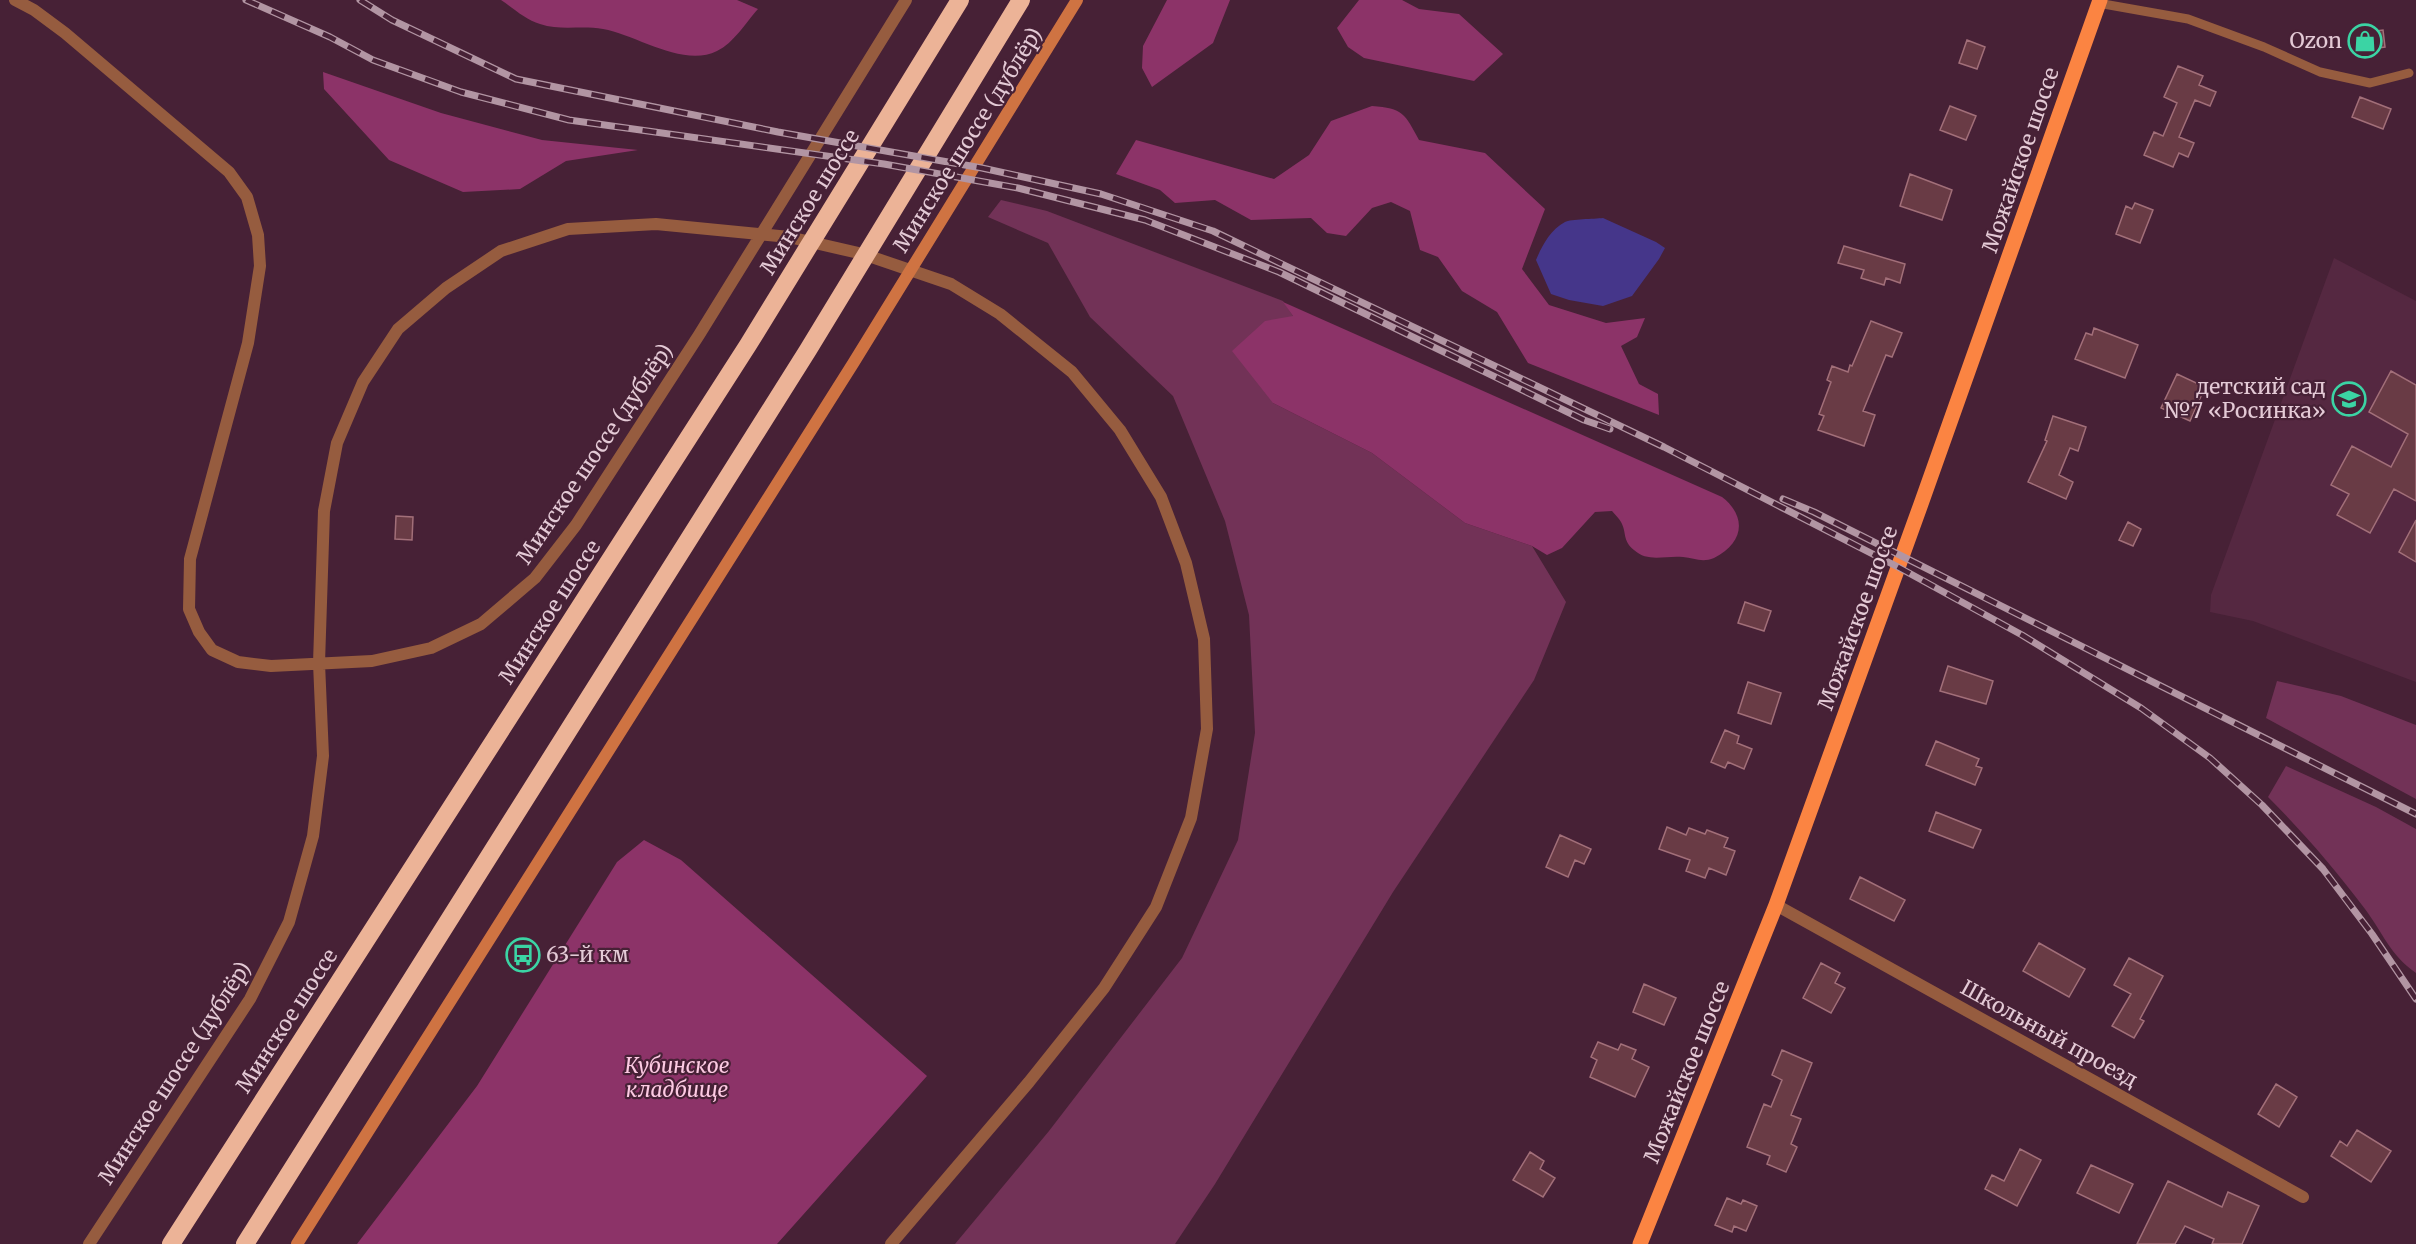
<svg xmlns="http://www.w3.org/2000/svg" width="2416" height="1244" viewBox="0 0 2416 1244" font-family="Merriweather,serif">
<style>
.built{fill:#552841}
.green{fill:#723257}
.forest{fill:#8c3368}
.water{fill:#45368a}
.building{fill:#693b45;stroke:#a26f79;stroke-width:1.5}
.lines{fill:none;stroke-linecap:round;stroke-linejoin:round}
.lane{stroke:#965c3f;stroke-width:9}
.street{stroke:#965c3f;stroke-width:12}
.secondary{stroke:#cf7342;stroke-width:12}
.primary{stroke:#fb8442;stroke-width:15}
.highway{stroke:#ecb397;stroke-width:18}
.rail-casing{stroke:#b295a3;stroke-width:7}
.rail{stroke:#472136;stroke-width:4.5;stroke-dasharray:14;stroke-linecap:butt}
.labels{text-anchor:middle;stroke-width:4.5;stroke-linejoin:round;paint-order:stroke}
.poi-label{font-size:21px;fill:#e4cad6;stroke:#472136;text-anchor:end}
.street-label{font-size:21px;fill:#e4cad6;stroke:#472136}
.park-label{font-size:21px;font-style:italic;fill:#fdcae3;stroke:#472136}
</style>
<rect width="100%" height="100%" fill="#472136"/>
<path class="built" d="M 2334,258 L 2416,301 L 2416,682 L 2253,621 L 2210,612 L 2211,595 Z"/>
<path class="green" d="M 1001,200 L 1047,211 L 1283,301 L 1293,316 L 1273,403 L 1372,453 L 1465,523 L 1532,546 L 1566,602 L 1534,680 L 1393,892 L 1215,1184 L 1175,1244 L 955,1244 L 1049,1131 L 1182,958 L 1238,840 L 1255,733 L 1249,615 L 1225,521 L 1173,396 L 1090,317 L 1048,243 L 988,217 Z
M 2277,681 L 2341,696 L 2416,725 L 2416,799 L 2266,718 Z
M 2286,766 L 2376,807 L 2416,829 L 2416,973 C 2390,955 2383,933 2365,909 C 2335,869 2303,832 2268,797 Z"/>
<path class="forest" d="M 501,0 L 737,0 L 758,9 C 746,22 734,43 717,51 C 683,68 637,35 603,29 C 582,25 561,31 540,24 C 526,20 513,8 501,0 Z
M 1167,0 L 1230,0 L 1213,43 L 1152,87 L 1142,68 L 1143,46 Z
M 1359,0 L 1402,0 L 1419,9 L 1459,14 L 1503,54 L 1474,81 L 1364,58 L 1348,47 L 1337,28 Z
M 323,72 L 441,113 L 542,140 L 638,150 L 566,161 L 520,189 L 463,192 L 389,160 L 324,89 Z
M 1372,106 C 1403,108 1405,114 1419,140 L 1485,153 L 1545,209 L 1522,269 L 1549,305 L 1606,323 L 1645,318 L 1637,337 L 1621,346 L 1639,384 L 1658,394 L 1659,415 L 1528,363 L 1497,312 L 1462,291 L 1438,257 L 1420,250 L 1410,211 L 1391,202 L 1372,208 L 1346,236 L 1327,233 L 1311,218 L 1251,220 L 1215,200 L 1175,203 L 1160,190 L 1116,174 L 1136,140 L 1274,179 L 1309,155 L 1331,121 Z
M 1283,302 L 1722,497 C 1748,517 1743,544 1714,558 C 1702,563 1694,558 1683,557 C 1666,555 1648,563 1634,550 C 1622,540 1627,533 1621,522 C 1619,518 1615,515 1612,511 L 1595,512 L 1562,548 L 1547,555 L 1532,546 L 1465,523 L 1372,453 L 1273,403 L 1232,351 L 1265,321 L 1293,316 Z
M 644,840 L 681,860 L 927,1076 L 777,1244 L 357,1244 L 477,1086 L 617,862 Z"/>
<path class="water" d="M 1603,218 L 1656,242 L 1665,248 L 1659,259 L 1632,296 L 1603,306 L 1569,300 L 1551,294 L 1536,260 C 1542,246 1550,230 1565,222 C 1571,219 1594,219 1603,218 Z"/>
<path class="building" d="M 2383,30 L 2385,47 L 2355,51 L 2353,34 Z
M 1967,40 L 1985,47 L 1977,69 L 1959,63 Z
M 2178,66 L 2203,76 L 2199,85 L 2216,92 L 2210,106 L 2195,100 L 2179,137 L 2194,143 L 2188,157 L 2179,153 L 2173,167 L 2144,155 L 2154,132 L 2163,136 L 2177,103 L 2164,97 Z
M 2360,97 L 2391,109 L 2383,129 L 2352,117 Z
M 1950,106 L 1976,116 L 1966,140 L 1940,130 Z
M 1910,174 L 1952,190 L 1942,220 L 1900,206 Z
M 2135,203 L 2153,210 L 2140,243 L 2116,234 L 2126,206 L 2132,209 Z
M 1844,246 L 1905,264 L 1900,283 L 1886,278 L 1884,285 L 1861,278 L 1864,270 L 1838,263 Z
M 1871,321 L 1902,333 L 1892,357 L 1886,355 L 1863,411 L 1875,415 L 1864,446 L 1818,430 L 1824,416 L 1819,414 L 1831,382 L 1827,380 L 1832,366 L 1848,372 L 1850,365 L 1852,366 Z
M 2094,328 L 2138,345 L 2125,378 L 2075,359 L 2086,333 L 2092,335 Z
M 2391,371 L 2416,385 L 2416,501 L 2394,489 L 2370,533 L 2337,515 L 2349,494 L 2331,485 L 2352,446 L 2391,467 L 2408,434 L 2369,412 Z
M 2177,374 L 2205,387 L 2190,421 L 2161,408 Z
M 2053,416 L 2086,427 L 2078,451 L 2070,448 L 2059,475 L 2073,482 L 2066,499 L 2028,482 L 2047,441 L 2045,440 Z
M 396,516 L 413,517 L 412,540 L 395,539 Z
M 2416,520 L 2416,562 L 2399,552 Z
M 2128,522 L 2141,529 L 2133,546 L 2119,540 Z
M 1745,602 L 1771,611 L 1764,631 L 1738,623 Z
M 1948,666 L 1993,681 L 1986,704 L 1940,691 Z
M 1748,682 L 1781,693 L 1771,724 L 1738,713 Z
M 1725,730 L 1739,736 L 1737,743 L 1752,749 L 1744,769 L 1728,762 L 1725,768 L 1711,762 Z
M 1936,741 L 1979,759 L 1976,766 L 1982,768 L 1975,785 L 1926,765 Z
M 1936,812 L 1981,830 L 1973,848 L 1929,831 Z
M 1667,827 L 1686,835 L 1689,828 L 1705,834 L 1707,830 L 1728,838 L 1724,847 L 1735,851 L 1726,875 L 1709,868 L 1705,878 L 1686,871 L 1690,860 L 1659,849 Z
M 1560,835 L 1591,849 L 1584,864 L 1575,860 L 1568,877 L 1546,867 Z
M 1860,877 L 1905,900 L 1894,921 L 1850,899 Z
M 2039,943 L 2085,969 L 2069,997 L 2023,971 Z
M 2129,958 L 2163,976 L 2140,1019 L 2144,1021 L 2134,1038 L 2112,1026 L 2131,994 L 2114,985 Z
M 1821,963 L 1840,973 L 1835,983 L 1845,988 L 1831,1013 L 1803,998 Z
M 1644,984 L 1676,998 L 1664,1025 L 1633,1012 Z
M 1598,1042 L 1618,1050 L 1621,1044 L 1636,1050 L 1632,1059 L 1649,1067 L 1635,1097 L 1590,1077 L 1597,1060 L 1591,1057 Z
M 1782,1050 L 1812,1063 L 1791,1115 L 1801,1119 L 1791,1144 L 1797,1147 L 1786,1172 L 1767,1164 L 1770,1156 L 1747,1147 L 1764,1104 L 1771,1107 L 1782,1080 L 1772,1075 Z
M 2276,1084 L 2297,1097 L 2279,1127 L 2258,1114 Z
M 2357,1130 L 2391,1151 L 2371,1182 L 2331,1156 L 2340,1141 L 2347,1146 Z
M 2020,1149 L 2041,1160 L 2017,1206 L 1985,1189 L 1992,1175 L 2004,1181 Z
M 1530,1152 L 1544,1161 L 1540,1169 L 1555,1178 L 1543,1197 L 1513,1180 Z
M 2091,1165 L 2133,1184 L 2119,1213 L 2077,1193 Z
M 2168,1181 L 2222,1207 L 2228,1192 L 2259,1206 L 2242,1244 L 2212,1244 L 2214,1239 L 2185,1226 L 2175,1244 L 2137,1244 Z
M 1727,1198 L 1741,1204 L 1743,1200 L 1757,1206 L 1746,1231 L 1734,1226 L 1732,1232 L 1715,1225 Z"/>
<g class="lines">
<path class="lane" d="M 2098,3 L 2188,19 L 2264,47 L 2320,72 L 2370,83 L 2409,73"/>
<path class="street" d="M 15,0 L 34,10 L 65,33 L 229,172 L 247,197 L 258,235 L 260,266 L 248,343 L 190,559 L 189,609 L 199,632 L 212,650 L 238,662 L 271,666 L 372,661 L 431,648 L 481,624 L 535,578 L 576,525 L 699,335 L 906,0
M 1776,905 L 2303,1197
M 89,1244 L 250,999 L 289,922 L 313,836 L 323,756 L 319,663 L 324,511 L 337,443 L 363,382 L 398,329 L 446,288 L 501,251 L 568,229 L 656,224 L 789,237 L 863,254 L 951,284 L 1000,314 L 1072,372 L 1120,430 L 1161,497 L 1186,563 L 1204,639 L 1207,729 L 1191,818 L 1156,907 L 1104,988 L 1029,1082 L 891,1244"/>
<path class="secondary" d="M 297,1244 L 854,362 L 1077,0"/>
<path class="primary" d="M 1640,1244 L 1776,905 L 1921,504 L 2100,0"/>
<path class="highway" d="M 171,1244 L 748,345 L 960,0
M 245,1244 L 808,350 L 1021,0"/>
<g class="rail-casing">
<path id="rail" d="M 246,0 L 330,37 L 373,60 L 461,92 L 569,120 L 884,164 L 1018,188 L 1145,220 L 1279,272 L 1584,420 L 1610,429
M 360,0 L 392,20 L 516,79 L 778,132 L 982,168 L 1101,194 L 1213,231 L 1664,447 L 1898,567 L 2022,635 L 2141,708 L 2210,758 L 2262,805 L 2323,869 L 2372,934 L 2416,999
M 1783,499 L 1814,512 L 2416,814"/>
</g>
<use href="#rail" class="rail"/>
</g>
<defs>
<g id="shop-ring" transform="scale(1.725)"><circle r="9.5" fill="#472136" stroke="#3bd4a4" stroke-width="1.5"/><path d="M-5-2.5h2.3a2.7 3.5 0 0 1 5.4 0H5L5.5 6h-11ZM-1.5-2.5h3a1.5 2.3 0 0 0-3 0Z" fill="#3bd4a4"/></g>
<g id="school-ring" transform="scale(1.725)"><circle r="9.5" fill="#472136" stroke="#3bd4a4" stroke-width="1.5"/><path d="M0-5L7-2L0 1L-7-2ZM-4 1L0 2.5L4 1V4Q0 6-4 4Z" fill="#3bd4a4"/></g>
<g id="bus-ring" transform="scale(1.725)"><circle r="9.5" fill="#472136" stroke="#3bd4a4" stroke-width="1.5"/><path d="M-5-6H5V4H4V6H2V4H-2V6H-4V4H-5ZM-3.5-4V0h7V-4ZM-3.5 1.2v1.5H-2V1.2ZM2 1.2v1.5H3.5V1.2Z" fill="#3bd4a4"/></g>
</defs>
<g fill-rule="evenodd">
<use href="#shop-ring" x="2365" y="41"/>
<use href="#school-ring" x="2349" y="399"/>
<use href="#bus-ring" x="523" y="955"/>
</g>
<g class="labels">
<g class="poi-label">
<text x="2342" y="48">Ozon</text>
<text x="2326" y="394">детский сад<tspan x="2326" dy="24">№7 «Росинка»</tspan></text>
<text x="546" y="962" text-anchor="start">63-й км</text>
</g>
<g class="street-label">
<text transform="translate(968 140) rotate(-58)" y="7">Минское шоссе (дублёр)</text>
<text transform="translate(2021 160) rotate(-71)" y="7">Можайское шоссе</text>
<text transform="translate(810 202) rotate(-58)" y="7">Минское шоссе</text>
<text transform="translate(595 454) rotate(-56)" y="7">Минское шоссе (дублёр)</text>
<text transform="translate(550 612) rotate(-57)" y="7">Минское шоссе</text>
<text transform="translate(1858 618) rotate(-70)" y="7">Можайское шоссе</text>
<text transform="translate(287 1021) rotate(-57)" y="7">Минское шоссе</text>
<text transform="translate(2049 1034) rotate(29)" y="7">Школьный проезд</text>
<text transform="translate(1687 1072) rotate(-68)" y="7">Можайское шоссе</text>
<text transform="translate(175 1073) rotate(-57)" y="7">Минское шоссе (дублёр)</text>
</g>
<g class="park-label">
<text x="677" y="1073">Кубинское<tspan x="677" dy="24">кладбище</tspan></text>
</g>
</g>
</svg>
